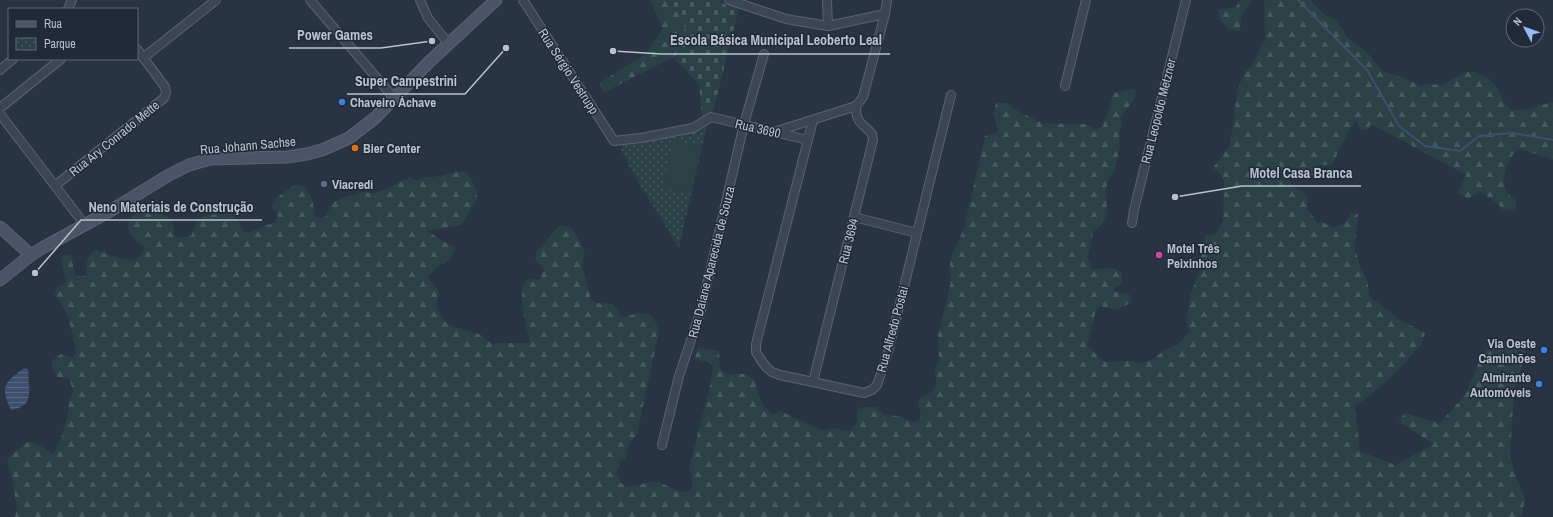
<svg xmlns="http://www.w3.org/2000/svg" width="1553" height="517" viewBox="0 0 1553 517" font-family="'Archivo Narrow',sans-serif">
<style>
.forest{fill:url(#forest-firs)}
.cemetery{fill:url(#cemetery-stones)}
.park{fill:url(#park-dots)}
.pitch{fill:#2a4145}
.water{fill:url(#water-rules)}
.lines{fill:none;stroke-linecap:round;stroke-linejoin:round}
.stream{stroke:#3e506d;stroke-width:2}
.street-casing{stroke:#5b6371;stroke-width:10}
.secondary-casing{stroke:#5b6371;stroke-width:13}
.street{stroke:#3c4553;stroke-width:8}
.secondary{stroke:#4a5466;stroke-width:11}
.shop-dot{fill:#3f7fe0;stroke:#212a39;stroke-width:1.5}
.food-dot{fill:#e8710a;stroke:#212a39;stroke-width:1.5}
.service-dot{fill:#5c6f8a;stroke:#212a39;stroke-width:1.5}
.hotel-dot{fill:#d1479c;stroke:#212a39;stroke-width:1.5}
.labels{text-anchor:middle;stroke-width:3;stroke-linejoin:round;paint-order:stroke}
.street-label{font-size:13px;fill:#bac1cd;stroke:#212a39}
.poi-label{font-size:13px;font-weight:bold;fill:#bac1cd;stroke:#212a39;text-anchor:start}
.leader{fill:none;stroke:#bac1cd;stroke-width:1.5}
.callout-dot{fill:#bac1cd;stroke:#212a39;stroke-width:1.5}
.callout-label{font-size:14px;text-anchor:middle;font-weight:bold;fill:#bac1cd;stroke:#212a39;stroke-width:3;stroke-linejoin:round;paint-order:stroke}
</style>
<defs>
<pattern id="forest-firs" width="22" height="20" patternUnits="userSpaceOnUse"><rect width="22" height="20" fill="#2a4145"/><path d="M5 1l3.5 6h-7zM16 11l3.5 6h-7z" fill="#475b5f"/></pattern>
<pattern id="cemetery-stones" width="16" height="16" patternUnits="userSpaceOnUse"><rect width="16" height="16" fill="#2a4145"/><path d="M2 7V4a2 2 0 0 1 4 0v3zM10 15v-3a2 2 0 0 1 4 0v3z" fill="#475b5f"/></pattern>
<pattern id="park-dots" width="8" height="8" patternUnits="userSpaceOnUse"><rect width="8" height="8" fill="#2a4145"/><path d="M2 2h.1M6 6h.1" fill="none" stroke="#475b5f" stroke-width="1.8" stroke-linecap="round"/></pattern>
<pattern id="water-rules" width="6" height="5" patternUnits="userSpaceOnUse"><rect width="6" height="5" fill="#3e506d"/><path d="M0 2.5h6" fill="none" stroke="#586781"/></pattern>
</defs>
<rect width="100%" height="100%" fill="#283344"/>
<path class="forest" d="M 650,0 L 692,0 L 681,53 L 603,93 L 600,83 L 645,54 L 663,29 Z
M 1240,0 L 1252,0 L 1241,18 L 1240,31 L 1229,30 L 1220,20 L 1218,9 L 1236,7 Z
M 1264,0 L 1310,0 L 1325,15 L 1335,19 L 1348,38 L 1367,52 L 1382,71 L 1405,78 L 1421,86 L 1426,84 L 1443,85 L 1465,72 L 1476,72 L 1488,78 L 1498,88 L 1502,99 L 1509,108 L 1515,110 L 1527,109 L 1553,102 L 1553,160 L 1520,149 C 1508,155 1502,175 1505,188 C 1506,193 1513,198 1517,202 L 1515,209 L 1504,211 L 1498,204 L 1480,192 L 1468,199 L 1458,193 L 1466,175 L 1371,124 L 1368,129 L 1361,131 L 1356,120 L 1344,140 L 1332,165 L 1320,165 L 1316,172 L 1308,180 L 1291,176 L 1289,182 L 1307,196 L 1307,208 L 1317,222 L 1323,222 L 1333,228 L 1346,222 L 1351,213 L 1358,214 L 1355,248 L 1360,266 L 1367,279 L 1370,297 L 1399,319 L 1425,333 L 1421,345 L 1388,381 L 1355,407 L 1360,451 L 1396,465 L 1433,444 L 1398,421 L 1405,413 L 1440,423 C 1448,413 1459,403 1466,392 C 1477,374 1478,345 1504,341 C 1517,339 1518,341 1526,351 L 1522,361 L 1521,373 L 1514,390 L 1510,456 L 1515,473 L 1525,499 L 1522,514 L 1519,517 L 15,517 L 17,509 L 12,479 L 7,463 L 10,456 L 28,442 L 34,442 L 53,454 L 61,438 L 69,410 L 68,404 L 73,390 L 69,379 L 57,377 L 52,367 L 52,361 L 61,354 L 73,357 L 76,352 C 72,331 69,311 54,294 L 56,289 L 66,282 L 61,260 L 64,255 L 70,254 C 74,261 72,268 76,275 L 82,277 L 87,274 C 86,264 86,255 96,250 C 110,254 141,271 144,247 C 135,240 123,231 130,220 C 132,216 134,213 138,212 C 150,209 161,215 172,218 L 175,236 L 182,238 L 191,236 C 193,231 195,225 197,221 C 202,213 222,214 231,214 L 239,222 L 244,232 L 249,232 L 275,222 L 278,217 L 272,207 C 273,200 278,197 283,193 C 306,172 313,197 315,216 L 321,218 L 326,216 L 331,205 L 335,201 L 362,192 L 373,193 L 384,190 L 410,177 L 417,181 L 424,177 L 435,177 L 461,171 L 467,173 L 476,188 L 477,200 L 461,225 L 427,231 L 455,248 L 451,259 L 439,266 L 427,277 L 439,291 L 436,304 L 442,318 L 451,326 L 479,334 L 491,343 L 530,343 C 527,327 515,291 528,278 L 539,280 L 544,270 C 542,264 537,263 535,257 L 537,251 L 560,225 L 572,228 L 585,252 L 582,265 L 591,300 L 596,303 L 613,304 L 622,317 C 643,312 653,308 659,332 L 637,434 L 628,446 L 626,459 L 620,460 L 617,474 L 621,483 L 626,486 L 637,486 L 647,482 L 659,482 L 681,492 L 691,490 L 692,480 L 689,468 L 710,386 L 713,367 L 709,362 L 701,361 L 695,358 L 698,347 L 719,351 L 720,369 L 729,374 L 745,374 L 755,380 C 758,394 760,406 773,414 L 780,411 L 822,430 L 833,428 L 850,431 L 857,423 L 857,410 L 862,407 L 878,407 L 883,414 L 902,417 L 912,422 L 918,421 L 921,415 L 918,403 L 920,398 L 933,391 L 936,383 L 935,370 L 939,359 L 938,335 L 951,281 L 950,260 L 964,228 L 985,136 L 996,133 L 998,128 L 993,114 L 996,103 L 1007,103 L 1016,110 L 1042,123 L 1085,124 L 1097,129 L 1103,126 L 1114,93 L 1131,89 L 1137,90 L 1133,101 L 1121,117 L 1122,122 L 1119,134 L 1120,146 L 1114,172 L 1108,180 L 1106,189 L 1107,213 L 1102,225 L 1093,232 L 1088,258 L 1092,269 L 1114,268 L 1122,273 L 1122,283 L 1113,290 L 1119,293 L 1129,294 L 1132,302 L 1117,310 L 1100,306 L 1096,310 L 1087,346 L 1105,362 L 1128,361 L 1141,363 L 1153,359 L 1166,349 L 1177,345 L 1189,332 L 1186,321 L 1190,296 L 1200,269 L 1201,245 L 1206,236 L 1215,234 L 1223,221 L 1224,182 L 1221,175 L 1213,168 L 1229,146 L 1233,125 L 1237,91 L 1244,74 L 1252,65 L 1265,39 Z"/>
<path class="cemetery" d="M 671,0 L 721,0 L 721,3 L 739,8 L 713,112 L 702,118 L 699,85 L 676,60 L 686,26 Z"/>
<path class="park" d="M 708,121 L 679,248 L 634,175 L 621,150 L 623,145 L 678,135 L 695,130 Z"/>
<path class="pitch" d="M 673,140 L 701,146 L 691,194 L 662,188 Z"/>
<path class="water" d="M 24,368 L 28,369 C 29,374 28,379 29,385 C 30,401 27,407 11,410 C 0,386 4,383 24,368 Z"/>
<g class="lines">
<path class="stream" d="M 1298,0 L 1367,70 L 1399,126 L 1425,146 L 1460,151 L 1479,136 L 1512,133 L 1553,140"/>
<g class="street-casing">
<path id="street" d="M 310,0 L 394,98
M 420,0 L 428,18 L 448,43
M 523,0 L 614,141 L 641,138 L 693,128 L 711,117 L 808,140
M 729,0 L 786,19 L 828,26 L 885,14
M 827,0 L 828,26
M 68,9 L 72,0
M 143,58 L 216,0
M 0,70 L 13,59
M 1065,86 L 1086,0
M 856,106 L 863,97 L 885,14 L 887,0
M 0,108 L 61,59
M 0,114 L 85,225
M 813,120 L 756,344 L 756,352 L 761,360 L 766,367 L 772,372 L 780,375 L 864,393 L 872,390 L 877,385 L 888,352 L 951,95
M 774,132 L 856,106
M 56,185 L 164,98 L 166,93 L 165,87 L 137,49
M 854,217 L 917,233
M 1132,223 L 1134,210 L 1186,0
M 813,382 L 873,140 L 872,134 C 862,122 856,124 856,106
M 662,445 L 679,376 L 701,310 L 744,124 L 764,54"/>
</g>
<g class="secondary-casing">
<path id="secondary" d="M 0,227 L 31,255
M 0,280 L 31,255 L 44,247 L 110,211 L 169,175 L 189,165 L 210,159 L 287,157 L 307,154 L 322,150 L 349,138 L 375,118 L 429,62 L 496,0"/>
</g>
<use href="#street" class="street"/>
<use href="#secondary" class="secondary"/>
</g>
<g class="shop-dot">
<circle cx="342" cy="102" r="4"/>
<circle cx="1544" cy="350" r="4"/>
<circle cx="1539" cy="384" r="4"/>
</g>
<circle class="food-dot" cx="355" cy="148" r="4"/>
<circle class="service-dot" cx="324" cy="184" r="4"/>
<circle class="hotel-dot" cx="1159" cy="255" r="4"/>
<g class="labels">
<g class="street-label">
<text transform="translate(569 71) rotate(57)" y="5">Rua Sérgio Vestrupp</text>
<text transform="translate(1158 111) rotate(-76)" y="5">Rua Leopoldo Metzner</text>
<text transform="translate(758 128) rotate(13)" y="5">Rua 3690</text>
<text transform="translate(114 138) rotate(-39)" y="5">Rua Ary Conrado Mette</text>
<text transform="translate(248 145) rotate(-5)" y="5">Rua Johann Sachse</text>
<text transform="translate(848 241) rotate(-76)" y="5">Rua 3694</text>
<text transform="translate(711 262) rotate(-76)" y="5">Rua Daiane Aparecida de Souza</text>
<text transform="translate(892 329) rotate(-75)" y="5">Rua Alfredo Postai</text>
</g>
<g class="poi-label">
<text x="350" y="107">Chaveiro Áchave</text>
<text x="363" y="153">Bier Center</text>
<text x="332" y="189">Viacredi</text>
<text x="1167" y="253">Motel Três<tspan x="1167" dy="15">Peixinhos</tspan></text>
<text x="1536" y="348" text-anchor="end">Via Oeste<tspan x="1536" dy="15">Caminhões</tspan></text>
<text x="1531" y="382" text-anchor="end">Almirante<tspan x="1531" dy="15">Automóveis</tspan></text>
</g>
</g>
<path class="leader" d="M432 41L381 48H289M613 51L662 54H890M506 48L465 94H347M1175 197L1242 186H1361M35 273L81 220H262"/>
<g class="callout-dot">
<circle cx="432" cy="41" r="4"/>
<circle cx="613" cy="51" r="4"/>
<circle cx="506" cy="48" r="4"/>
<circle cx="1175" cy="197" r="4"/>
<circle cx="35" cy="273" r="4"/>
</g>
<g class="callout-label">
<text x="335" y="40">Power Games</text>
<text x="776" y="45">Escola Básica Municipal Leoberto Leal</text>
<text x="406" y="86">Super Campestrini</text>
<text x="1301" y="178">Motel Casa Branca</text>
<text x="171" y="212">Neno Materiais de Construção</text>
</g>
<rect x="8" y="8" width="130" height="52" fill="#212a39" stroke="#5e6674"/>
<rect x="16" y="21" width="20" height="6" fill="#4a5466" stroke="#5e6674"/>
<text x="44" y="28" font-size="12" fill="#bac1cd">Rua</text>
<rect x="16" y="38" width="20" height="12" fill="url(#park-dots)" stroke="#5e6674"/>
<text x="44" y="48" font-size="12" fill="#bac1cd">Parque</text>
<g transform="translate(1525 28) rotate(311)"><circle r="19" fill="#212a39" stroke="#5e6674"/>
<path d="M0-3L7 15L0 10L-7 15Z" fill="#94b9f8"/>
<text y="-6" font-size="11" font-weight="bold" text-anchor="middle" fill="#bac1cd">N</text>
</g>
</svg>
